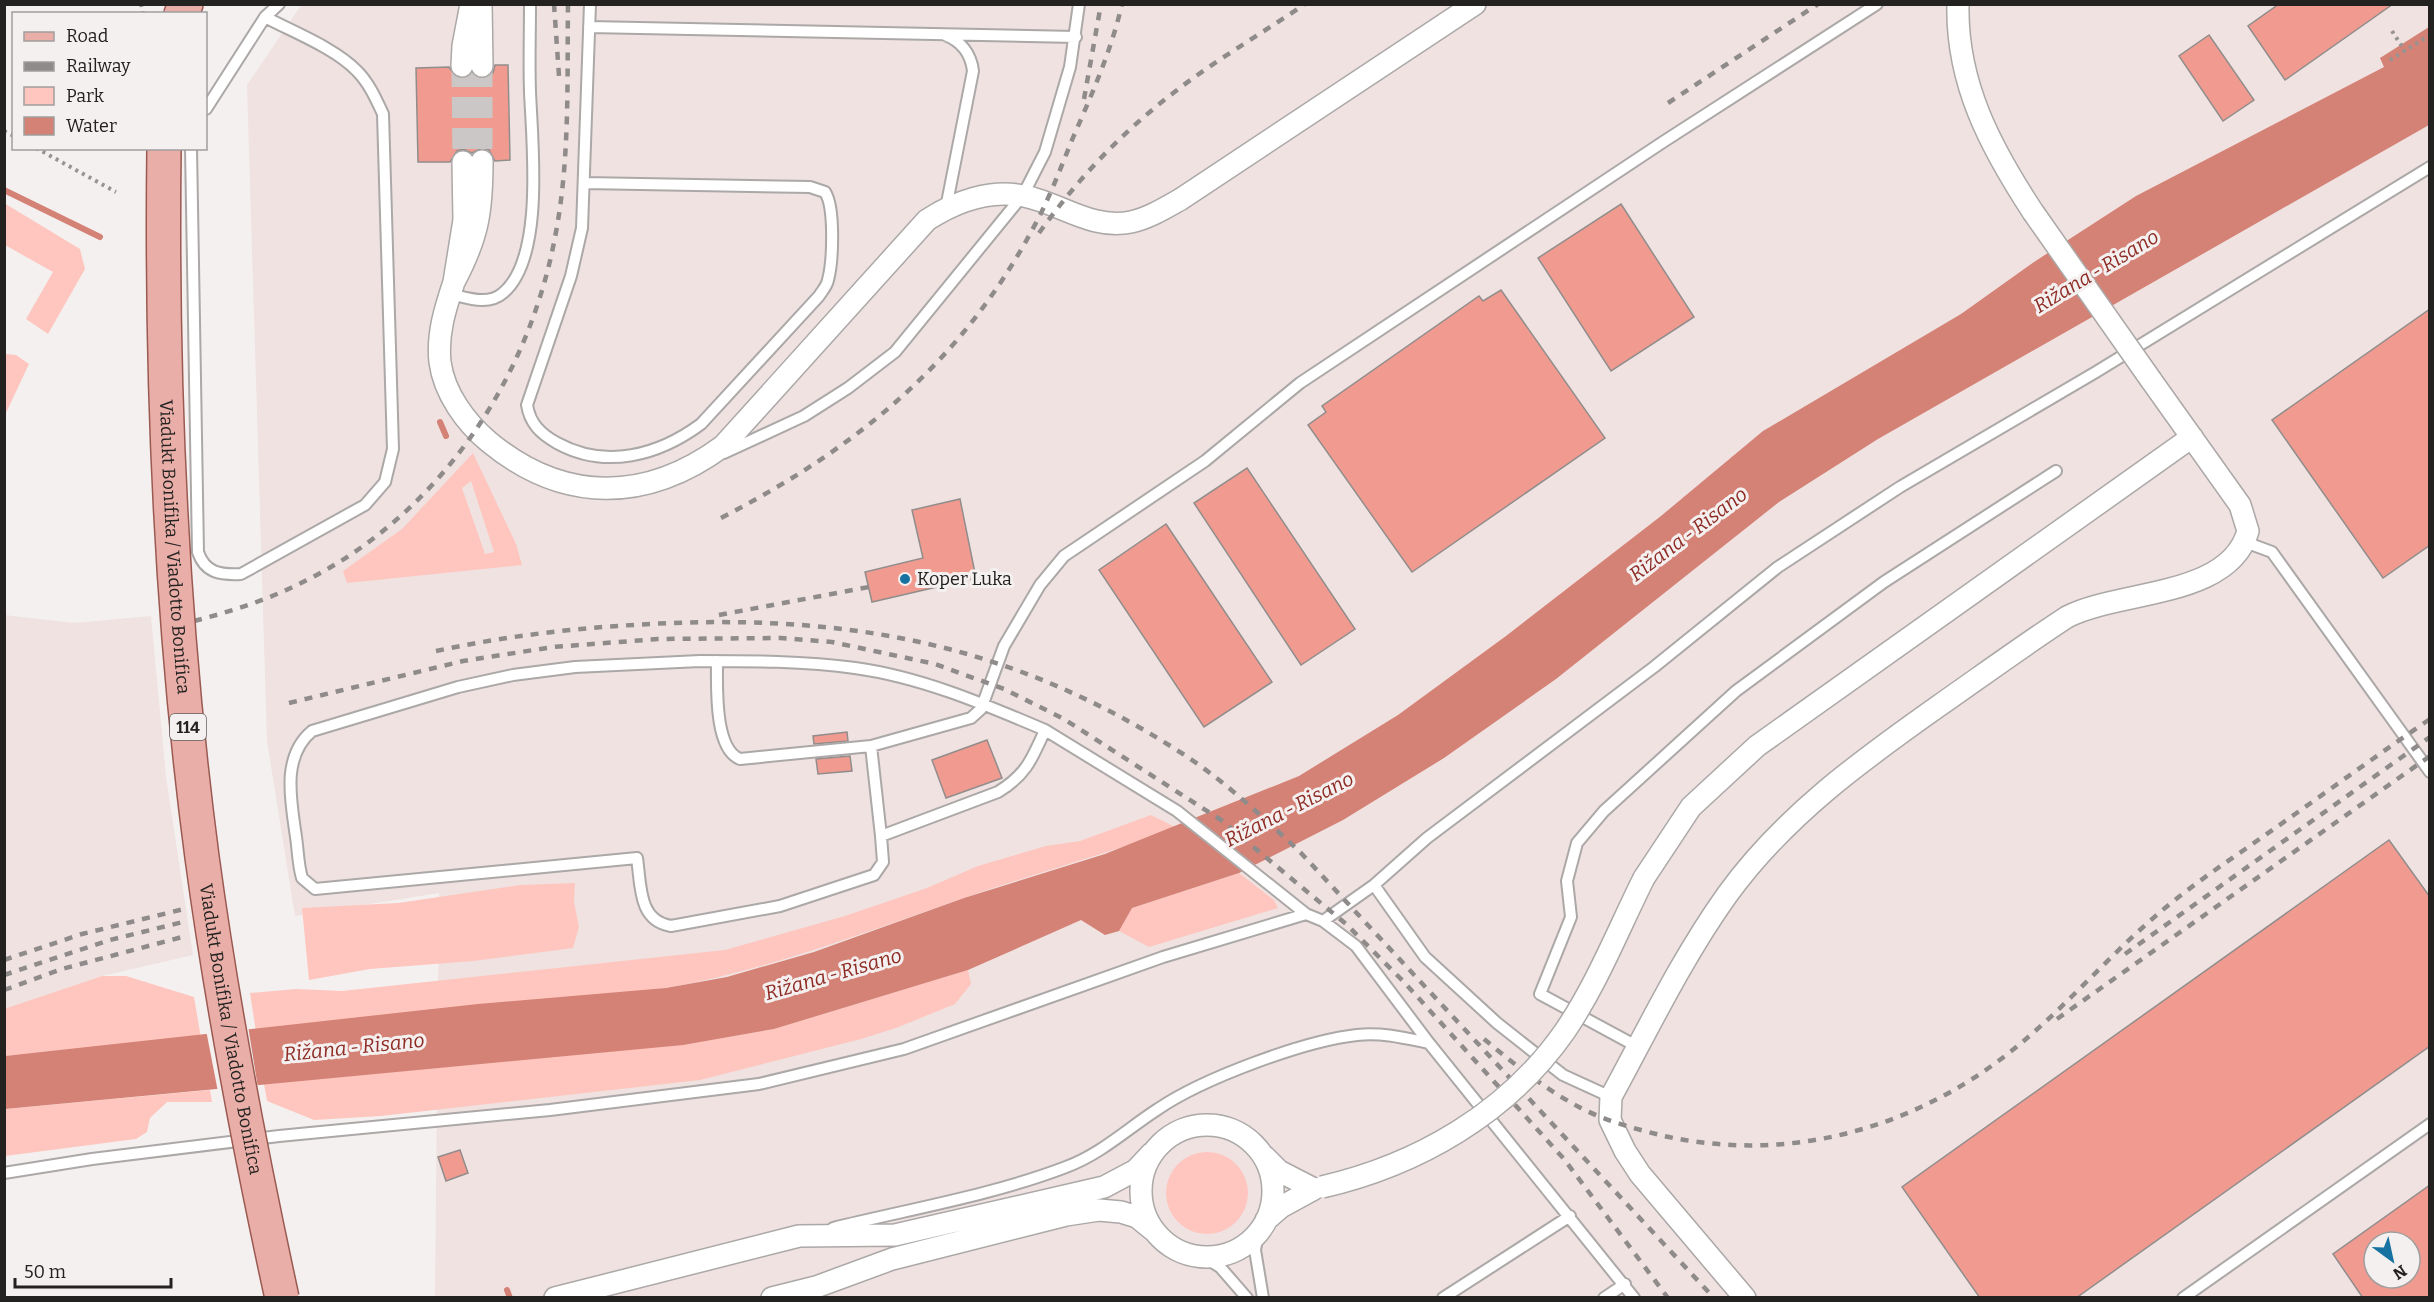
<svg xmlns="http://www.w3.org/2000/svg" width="2434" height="1302" viewBox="0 0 2434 1302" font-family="Bitter,serif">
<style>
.built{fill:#efe2e0;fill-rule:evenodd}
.green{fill:#fec6be;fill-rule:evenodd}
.water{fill:#d48176}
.pier{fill:#f4f0ef}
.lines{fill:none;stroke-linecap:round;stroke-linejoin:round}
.stream{stroke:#d48176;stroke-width:6}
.building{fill:#f19b90;stroke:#918d8c;stroke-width:1.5;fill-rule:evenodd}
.minor-tunnel{stroke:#cac7c6;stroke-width:21;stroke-dasharray:21 10;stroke-linecap:butt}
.service-casing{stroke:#aba8a7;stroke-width:14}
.minor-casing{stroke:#aba8a7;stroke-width:24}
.primary-casing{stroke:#9a5a52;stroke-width:36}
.path{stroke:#969392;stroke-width:4;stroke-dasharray:3 4.5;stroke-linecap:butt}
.service{stroke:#fff;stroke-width:10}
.minor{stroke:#fff;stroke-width:21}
.primary{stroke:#e9aea7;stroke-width:33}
.rail{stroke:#8e8b8a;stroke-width:4.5;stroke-dasharray:8 8;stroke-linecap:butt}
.minor-bridge-casing{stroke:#aba8a7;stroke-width:24;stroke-linecap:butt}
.primary-bridge-casing{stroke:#9a5a52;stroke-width:36;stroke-linecap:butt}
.minor-bridge{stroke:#fff;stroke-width:21}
.primary-bridge{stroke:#e9aea7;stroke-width:33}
.poi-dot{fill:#1772a1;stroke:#f4f0ef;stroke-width:2}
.labels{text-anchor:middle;stroke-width:6;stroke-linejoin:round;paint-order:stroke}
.shield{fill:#f4f0ef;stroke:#62605f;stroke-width:1.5}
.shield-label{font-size:16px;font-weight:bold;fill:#232221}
.street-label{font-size:18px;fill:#232221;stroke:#f4f0ef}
.poi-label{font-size:18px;fill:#232221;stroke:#f4f0ef;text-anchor:start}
.water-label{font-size:20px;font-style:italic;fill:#8e2b24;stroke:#f4f0ef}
</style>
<rect width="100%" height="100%" fill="#f4f0ef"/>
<path class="built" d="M 302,4 L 2429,5 L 2429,1297 L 435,1297 L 439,893 L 295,916 L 267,741 L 247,85 ZM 2374,1242 L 2410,1242 L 2410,1278 L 2374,1278 Z
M 4,615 L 74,623 L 151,616 L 166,777 L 193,955 L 102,976 L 5,1009 Z"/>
<path class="green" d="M 4,203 L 80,249 L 85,269 L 48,334 L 26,319 L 53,272 L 5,245 Z
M 6,354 L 16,355 L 29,364 L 5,415 Z
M 473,453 L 516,544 L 522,565 L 347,583 L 343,571 L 402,529 ZM 471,481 L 494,552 L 485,554 L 462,488 Z
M 1151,815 L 1177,828 C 1106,854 1033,874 961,899 C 863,933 768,970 666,988 L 256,1032 L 250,993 L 296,989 L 342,991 L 725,950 L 845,916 L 927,888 L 978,866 L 1046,846 L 1080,841 Z
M 1239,873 L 1274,900 L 1278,908 L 1149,947 L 1119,931 L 1132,908 Z
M 575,883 L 574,902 L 579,927 L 573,948 L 473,961 L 370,969 L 309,980 L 302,908 L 398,903 L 520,885 Z
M 968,970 L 971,984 L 955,1004 L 896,1028 L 861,1039 L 700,1080 L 381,1116 L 314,1120 L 267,1101 L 264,1084 L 686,1044 L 774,1029 Z
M 102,976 L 126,976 L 194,997 L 201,1038 L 5,1056 L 4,1009 Z
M 210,1090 L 212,1102 L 167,1102 L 150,1118 L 147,1132 L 136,1139 L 5,1156 L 5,1109 Z
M1166 1193a41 41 0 1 1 82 0a41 41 0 1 1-82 0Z"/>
<path class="water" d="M 2429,27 L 2429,125 L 1878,439 L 1779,502 L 1556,679 L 1444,758 L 1343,820 L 1239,873 L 1132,908 L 1119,931 L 1105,935 L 1081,920 L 968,970 L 774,1029 L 683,1045 L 5,1109 L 5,1056 L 478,1004 L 666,988 L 727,977 L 814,952 L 964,898 L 1105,854 L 1299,776 L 1398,715 L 1506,636 L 1661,516 L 1763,431 L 1961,314 L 2034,262 L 2136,196 L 2384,67 L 2380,58 Z"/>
<path class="pier" d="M 248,1026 L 258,1088 L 218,1092 L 206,1030 Z"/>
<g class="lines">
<path class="stream" d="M 4,190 L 100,237
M 440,422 L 446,436
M 507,1290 L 510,1298"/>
</g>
<path class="building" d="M 2279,4 L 2393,4 L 2285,80 L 2248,26 Z
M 2209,35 L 2254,100 L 2223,121 L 2179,56 Z
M 495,65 L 508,65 L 510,160 L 495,161 L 489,150 L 482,148 L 472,153 L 463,149 L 457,151 L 450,162 L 418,162 L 416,68 L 449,67 L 456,77 L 462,79 L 472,74 L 483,79 L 493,73 Z
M 1621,204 L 1694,317 L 1611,371 L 1538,258 Z
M 1501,290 L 1605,438 L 1412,572 L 1308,425 L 1326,412 L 1322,406 L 1479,296 L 1483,301 Z
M 2430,309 L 2430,545 L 2383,578 L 2272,420 Z
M 1247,468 L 1355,629 L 1301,665 L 1194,503 Z
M 960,499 L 976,578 L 872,602 L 865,572 L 923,558 L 912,510 Z
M 1166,524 L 1272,682 L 1204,727 L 1099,570 Z
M 847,732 L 848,741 L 814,744 L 813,736 Z
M 987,740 L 1002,778 L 946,798 L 932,760 Z
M 850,756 L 852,771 L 818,774 L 816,759 Z
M 2389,840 L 2430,897 L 2430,1046 L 2076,1298 L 1980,1298 L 1902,1187 Z
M 460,1150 L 468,1173 L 446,1181 L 438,1157 Z
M 2430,1185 L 2430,1298 L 2363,1298 L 2333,1254 ZM 2374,1242 L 2410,1242 L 2410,1278 L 2374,1278 Z"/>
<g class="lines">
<path class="minor-tunnel" d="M 462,66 L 463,162
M 482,66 L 482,161"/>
<g class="service-casing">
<path id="service" d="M 589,27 L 1076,37
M 945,35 C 961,41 971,54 973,71 L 946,208
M 206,109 L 265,17 L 279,4
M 191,148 L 198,552 C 205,573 220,575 241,574 L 365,505 L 385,482 L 393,449 L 383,114 C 376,99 369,83 357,71 C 335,48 293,32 265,17
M 585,183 L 810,187 L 825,192 C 835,207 833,261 828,280 C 827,286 822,291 819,296 L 701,424 C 659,455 606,470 557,443 C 541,434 530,424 527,405 L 571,276 L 582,228 L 590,4
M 450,294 C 468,298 488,306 503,293 C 545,258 532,142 530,92 C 529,63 530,34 530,4
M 724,453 L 804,416 L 848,388 L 895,352 L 1023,195 L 1045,152 L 1070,67 L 1079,4
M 2245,542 L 2272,552 L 2430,772
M 700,661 C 751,661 804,661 855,668 C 921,677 984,704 1045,730 C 1032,759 1026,775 998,792 L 881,836 L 883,862 L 874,875 L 780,906 L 671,926 C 638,921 641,885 637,858 L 315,889 L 302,878 C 298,865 298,850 296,837 C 291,801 281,757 312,731 L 458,687 L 513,675 L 575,667 Z
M 717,661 C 717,686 714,749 740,759 L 871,746 L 971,718 L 981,709 L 1004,646 L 1040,585 L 1064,556 L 1205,461 L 1300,383 L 1663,142 L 1877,4
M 1045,730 L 1177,811 L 1306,914 L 1323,921 L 1356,946 L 1429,1043 L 1634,1298
M 871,746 L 881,836
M 1374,885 L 1425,957 L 1497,1023 L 1563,1075 L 1611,1097
M 1323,921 L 1374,885 L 1427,838 L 1654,667 L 1778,567 L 1900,487 L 2096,372 L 2430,167
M 1638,1047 L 1540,994 L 1571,917 L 1567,881 L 1577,843 L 1604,811 L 1736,691 L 1884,582 L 2056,471
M 4,1173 L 92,1159 L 279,1136 L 550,1110 L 759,1084 L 904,1049 L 1163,957 L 1306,914
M 833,1228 C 910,1209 993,1195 1066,1167 C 1101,1154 1127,1129 1158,1109 C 1202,1079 1303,1041 1357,1035 C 1381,1032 1405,1038 1429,1043
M 1258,1233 L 1255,1250 L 1263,1298
M 1204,1257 L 1220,1267 L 1247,1298
M 1443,1298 L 1570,1216
M 1604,1298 L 1625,1284
M 2183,1298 L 2430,1124"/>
</g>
<g class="minor-casing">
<path id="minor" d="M 481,4 L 482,66
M 1958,4 C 1956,83 1991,148 2033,212
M 462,66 L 463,46 L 471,4
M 463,162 L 464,220 L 454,282 C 478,237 482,212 482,161
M 454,282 C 445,309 437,334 440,362 C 444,393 466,423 489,442 C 564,504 647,502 723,446 L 927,220 C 955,202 990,189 1024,196 C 1060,203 1091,230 1131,222 C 1149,218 1165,208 1181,199 L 1475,4
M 1644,878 L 1691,807 L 1757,746 L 2192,437
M1141 1191a66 66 0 1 1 132 0a66 66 0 1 1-132 0Z
M 1265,1157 L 1279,1171 L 1314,1189 L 1281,1207 L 1266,1220
M 555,1298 L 799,1236 L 895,1235 L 1104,1187 L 1136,1170 L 1152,1153
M 772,1298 L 816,1287 L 892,1259 L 1066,1215 L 1099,1210 L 1121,1212 L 1137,1217 L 1153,1230
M 1745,1298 L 1640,1174 L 1625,1151 L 1610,1120 L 1611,1097 C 1648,1029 1682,958 1727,895 C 1784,816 1862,760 1940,705 C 1983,675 2024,645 2067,617 C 2119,590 2230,598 2248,531 L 2240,505 L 2151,380"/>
</g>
<g class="primary-casing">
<path id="primary" d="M 181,14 L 186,4"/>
</g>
<path class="path" d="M 141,4 L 143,14
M 2392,31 L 2405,51
M 2390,60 L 2430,35
M 4,131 L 14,136
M 36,148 L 116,192"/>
<use href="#service" class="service"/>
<use href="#minor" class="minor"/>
<use href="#primary" class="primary"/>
<path class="rail" d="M 554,4 L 559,76
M 1084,99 L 1101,4
M 1668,103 L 1818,4
M 1039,233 C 1077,180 1120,134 1172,94 C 1214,61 1261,34 1305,4
M 721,518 C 860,446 965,360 1038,219 C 1051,194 1061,167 1072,140 C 1091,96 1111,52 1122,4
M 719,615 L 869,587
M 194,621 C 233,611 270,599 305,581 C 440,514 530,378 556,232 C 570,157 567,80 568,4
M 436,651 C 515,634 593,626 673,623 C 864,616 1021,649 1183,754 C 1226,782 1265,819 1301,853 L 1714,1298
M 289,703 L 463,661 L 553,647 L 658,639 L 781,638 L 832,642 L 935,664 L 1004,689 L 1064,719 L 1221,820 L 1346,924 L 1404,982 L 1564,1159 L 1668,1298
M 2125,954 L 2430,737
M 4,960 L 82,934 L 184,909
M 4,975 L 110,940 L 183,922
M 4,990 L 62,969 L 186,936
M 2057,1019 L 2430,756
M 1484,1039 C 1514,1064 1545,1089 1579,1107 C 1605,1121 1636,1129 1664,1136 C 1782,1162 1900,1133 1997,1062 C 2060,1016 2109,953 2170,904 C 2199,880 2230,860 2261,838 C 2317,799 2373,758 2430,719"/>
<g class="minor-bridge-casing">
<path id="minor-bridge" d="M 2033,212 L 2151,380
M 1322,1187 C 1418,1165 1508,1113 1565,1031 C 1597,984 1619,928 1644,878"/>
</g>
<g class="primary-bridge-casing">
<g id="primary-bridge">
<path id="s1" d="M 164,148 C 161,385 171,623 202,857 C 222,1005 250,1151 282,1298"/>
</g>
</g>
<use href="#minor-bridge" class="minor-bridge"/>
<use href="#primary-bridge" class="primary-bridge"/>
</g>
<circle class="poi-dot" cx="905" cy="579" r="6"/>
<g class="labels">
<rect class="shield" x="170" y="714" width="36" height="26" rx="4.5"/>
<g class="shield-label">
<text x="188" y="733">114</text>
</g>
<g class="street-label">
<text dy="6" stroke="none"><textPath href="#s1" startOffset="399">Viadukt Bonifika / Viadotto Bonifica</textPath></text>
<text dy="6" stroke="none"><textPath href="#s1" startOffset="885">Viadukt Bonifika / Viadotto Bonifica</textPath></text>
</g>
<g class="poi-label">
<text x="917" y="585">Koper Luka</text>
</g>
<g class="water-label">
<text transform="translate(2096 271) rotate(-31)" y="7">Rižana - Risano</text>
<text transform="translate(1688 534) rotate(-37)" y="7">Rižana - Risano</text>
<text transform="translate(1289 809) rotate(-27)" y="7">Rižana - Risano</text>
<text transform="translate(833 974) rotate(-16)" y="7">Rižana - Risano</text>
<text transform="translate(354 1047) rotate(-6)" y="7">Rižana - Risano</text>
</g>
</g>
<rect width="2434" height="1302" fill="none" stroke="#232221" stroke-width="12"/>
<rect x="12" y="12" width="195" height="138" fill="#f4f0ef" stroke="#a09e9d" stroke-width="1.5"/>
<rect x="24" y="32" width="30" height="9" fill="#e9aea7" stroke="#a09e9d" stroke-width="1.5"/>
<text x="66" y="42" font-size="18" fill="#232221">Road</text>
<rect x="24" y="62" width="30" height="9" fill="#8e8b8a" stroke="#a09e9d" stroke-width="1.5"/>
<text x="66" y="72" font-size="18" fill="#232221">Railway</text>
<rect x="24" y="87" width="30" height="18" fill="#fec6be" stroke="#a09e9d" stroke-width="1.5"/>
<text x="66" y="102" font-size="18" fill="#232221">Park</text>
<rect x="24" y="117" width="30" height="18" fill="#d48176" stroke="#a09e9d" stroke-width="1.5"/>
<text x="66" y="132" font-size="18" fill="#232221">Water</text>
<g transform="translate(2392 1260) rotate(147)"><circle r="28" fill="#f4f0ef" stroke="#a09e9d" stroke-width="1.5"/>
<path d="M0-4.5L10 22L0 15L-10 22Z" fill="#1772a1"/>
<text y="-9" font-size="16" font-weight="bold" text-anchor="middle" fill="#232221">N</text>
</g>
<path d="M15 1278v9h156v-9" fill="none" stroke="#232221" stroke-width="3"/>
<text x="24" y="1278" font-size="18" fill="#232221" stroke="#f4f0ef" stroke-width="4.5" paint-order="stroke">50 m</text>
</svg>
